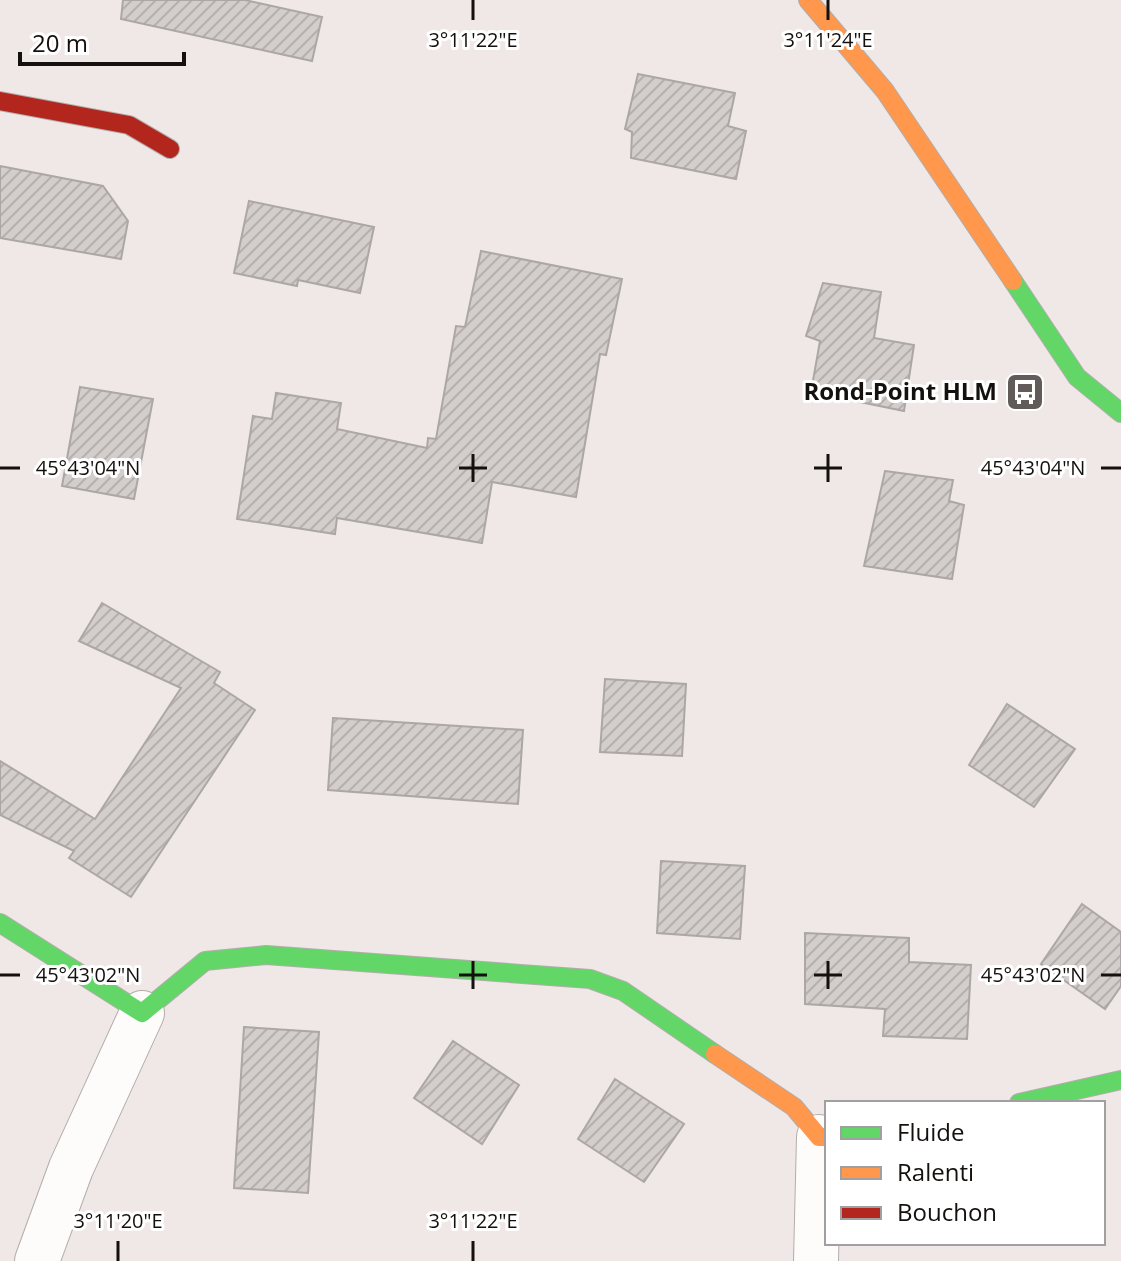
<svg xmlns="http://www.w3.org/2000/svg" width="1121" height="1261" viewBox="0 0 1121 1261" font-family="'Open Sans',sans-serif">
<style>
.building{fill:url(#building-hatch);stroke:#aca7a6;stroke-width:2}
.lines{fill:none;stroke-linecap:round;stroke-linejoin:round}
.street-casing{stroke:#b2adab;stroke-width:46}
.fast-casing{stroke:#b2adab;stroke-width:20}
.slow-casing{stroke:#b2adab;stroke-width:20}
.jam-casing{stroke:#b2adab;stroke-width:20}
.street{stroke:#fdfcfb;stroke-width:44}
.fast{stroke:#63d668;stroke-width:18}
.slow{stroke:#ff974d;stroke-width:18}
.jam{stroke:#b3261e;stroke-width:18}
.ticks{fill:none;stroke:#14100e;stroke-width:3}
.labels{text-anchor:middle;stroke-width:6;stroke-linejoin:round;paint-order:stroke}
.poi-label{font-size:24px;font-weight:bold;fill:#14100e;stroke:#fff;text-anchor:end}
.ticks-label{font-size:20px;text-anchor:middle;fill:#14100e;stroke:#fff;stroke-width:6;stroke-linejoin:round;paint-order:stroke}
</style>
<defs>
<pattern id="building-hatch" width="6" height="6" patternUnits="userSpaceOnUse" patternTransform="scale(2)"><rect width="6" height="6" fill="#d3cecc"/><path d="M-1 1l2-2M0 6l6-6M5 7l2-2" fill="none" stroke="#b4b0ae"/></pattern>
</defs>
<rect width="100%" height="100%" fill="#efe8e6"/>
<path class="building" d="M 123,0 L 245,0 L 322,17 L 312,61 L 121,19 Z
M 638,74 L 735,93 L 728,126 L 746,131 L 736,179 L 631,158 L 632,132 L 625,129 Z
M 0,166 L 103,186 L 128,221 L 121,259 L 0,238 Z
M 249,201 L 374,227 L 360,293 L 298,280 L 297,286 L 234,273 Z
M 481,251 L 622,279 L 606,355 L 600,354 L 576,497 L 492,482 L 482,543 L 337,518 L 335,534 L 237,519 L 253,416 L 272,419 L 276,393 L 341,403 L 337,429 L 427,448 L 428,438 L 436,439 L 456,326 L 465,327 Z
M 823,283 L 881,292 L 874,338 L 914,345 L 904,411 L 811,392 L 820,341 L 806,336 Z
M 80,387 L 153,399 L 134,499 L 62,486 Z
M 885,471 L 953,480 L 949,501 L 964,505 L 952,579 L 864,566 Z
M 102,603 L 220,672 L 214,683 L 255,710 L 131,897 L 69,858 L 74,851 L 0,815 L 0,761 L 95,819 L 181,688 L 79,641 Z
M 605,679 L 686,684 L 682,756 L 600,752 Z
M 1007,704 L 1075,749 L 1034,807 L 969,765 Z
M 333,718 L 523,730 L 518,804 L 328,790 Z
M 661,861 L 745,866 L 740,939 L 657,933 Z
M 1082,904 L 1121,932 L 1121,986 L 1105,1009 L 1041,964 Z
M 805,933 L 909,938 L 909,962 L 971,965 L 967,1039 L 883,1036 L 885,1009 L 805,1004 Z
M 244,1027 L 319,1032 L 308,1193 L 234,1188 Z
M 453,1041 L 519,1085 L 482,1144 L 414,1098 Z
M 615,1079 L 684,1124 L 644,1182 L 578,1139 Z"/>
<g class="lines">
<g class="street-casing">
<path id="street" d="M 37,1261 L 71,1168 L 142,1013
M 816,1261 L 819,1137"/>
</g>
<g class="fast-casing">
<path id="fast" d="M 1013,281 L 1077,377 L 1121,413
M 0,923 L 142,1013 L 205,961 L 266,955 L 590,979 L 623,991 L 715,1054
M 1019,1103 L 1121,1080"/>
</g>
<g class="slow-casing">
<path id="slow" d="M 808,0 L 885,91 L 1013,281
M 715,1054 L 794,1107 L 819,1137 L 827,1137"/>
</g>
<g class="jam-casing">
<path id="jam" d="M 0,101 L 129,125 L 170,149"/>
</g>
<use href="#street" class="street"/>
<use href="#fast" class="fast"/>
<use href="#slow" class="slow"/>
<use href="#jam" class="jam"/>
</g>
<path class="ticks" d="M 473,0 L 473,20M 828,0 L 828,20M 473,454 L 473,482M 828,454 L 828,482M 0,468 L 20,468M 459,468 L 487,468M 814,468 L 842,468M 1101,468 L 1121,468M 473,961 L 473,989M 828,961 L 828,989M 0,975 L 20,975M 459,975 L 487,975M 814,975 L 842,975M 1101,975 L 1121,975M 118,1241 L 118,1261M 473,1241 L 473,1261"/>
<defs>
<g id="bus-square" transform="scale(2)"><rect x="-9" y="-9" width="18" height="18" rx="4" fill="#615c5a" stroke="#fff"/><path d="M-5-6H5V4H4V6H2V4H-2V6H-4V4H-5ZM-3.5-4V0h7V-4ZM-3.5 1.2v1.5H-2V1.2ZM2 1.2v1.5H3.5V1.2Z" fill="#fff"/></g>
</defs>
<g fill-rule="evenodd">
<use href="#bus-square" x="1025" y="392"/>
</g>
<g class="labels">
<g class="poi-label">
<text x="997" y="400">Rond-Point HLM</text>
</g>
</g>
<g class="ticks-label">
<text x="473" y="47">3°11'22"E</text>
<text x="828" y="47">3°11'24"E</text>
<text x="88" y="475">45°43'04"N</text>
<text x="1033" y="475">45°43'04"N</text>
<text x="88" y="982">45°43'02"N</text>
<text x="1033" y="982">45°43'02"N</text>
<text x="118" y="1228">3°11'20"E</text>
<text x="473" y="1228">3°11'22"E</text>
</g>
<rect x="825" y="1101" width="280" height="144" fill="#ffffff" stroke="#a19f9f" stroke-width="2"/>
<rect x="841" y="1127" width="40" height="12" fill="#63d668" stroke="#a19f9f" stroke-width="2"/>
<text x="897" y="1141" font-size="24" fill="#14100e">Fluide</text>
<rect x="841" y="1167" width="40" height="12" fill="#ff974d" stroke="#a19f9f" stroke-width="2"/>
<text x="897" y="1181" font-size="24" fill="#14100e">Ralenti</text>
<rect x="841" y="1207" width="40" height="12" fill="#b3261e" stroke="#a19f9f" stroke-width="2"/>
<text x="897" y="1221" font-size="24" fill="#14100e">Bouchon</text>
<path d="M20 52v12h164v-12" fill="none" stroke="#14100e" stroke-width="4"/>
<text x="32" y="52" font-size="24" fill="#14100e" stroke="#ffffff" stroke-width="6" paint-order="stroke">20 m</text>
</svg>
